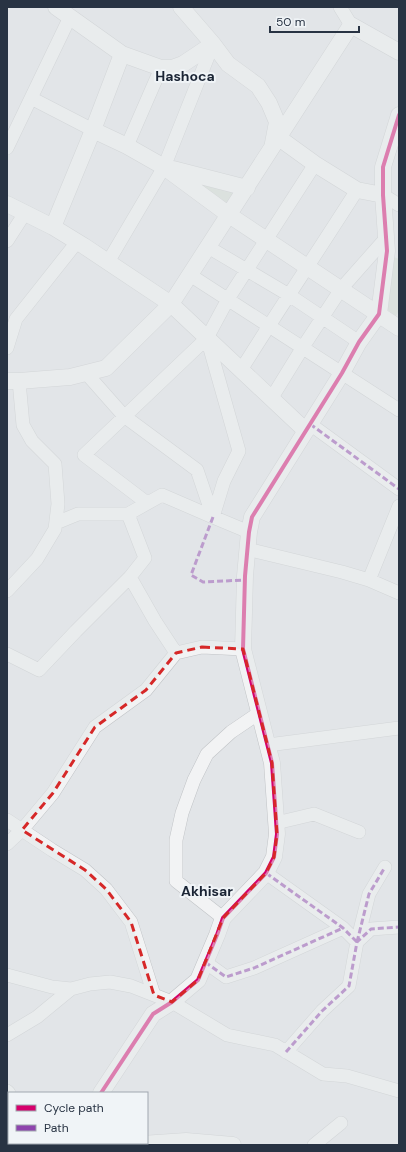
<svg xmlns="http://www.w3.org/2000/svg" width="406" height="1152" viewBox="0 0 406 1152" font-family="'DM Sans',sans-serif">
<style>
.green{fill:#d3dcd3}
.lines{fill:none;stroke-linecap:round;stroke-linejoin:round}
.minor-casing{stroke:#c0c3c6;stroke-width:14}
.tertiary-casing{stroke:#c0c3c6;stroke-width:17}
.minor{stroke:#f2f3f4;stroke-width:13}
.tertiary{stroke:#f2f3f4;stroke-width:16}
.quiet{stroke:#8e44ad;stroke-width:3;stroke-dasharray:6 3;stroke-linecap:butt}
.cycleway-casing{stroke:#f0f4f7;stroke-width:6}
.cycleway{stroke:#d6006c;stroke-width:4}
.marked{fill:none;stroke:#d62828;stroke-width:3;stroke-dasharray:8 5;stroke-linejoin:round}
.labels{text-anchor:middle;stroke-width:4;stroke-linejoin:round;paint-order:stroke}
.district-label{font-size:14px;font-weight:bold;fill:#1a2434;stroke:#f0f4f7}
</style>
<rect width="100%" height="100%" fill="#e2e5e8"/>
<path class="green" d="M 183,174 L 239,188 L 229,205 Z
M 391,256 L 399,259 L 399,311 L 396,316 L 385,308 Z"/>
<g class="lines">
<g class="minor-casing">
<path id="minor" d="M 340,7 L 351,25
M 31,98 L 70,17
M 127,146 L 161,68
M 7,148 L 31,98 L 93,130
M 383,195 L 399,205
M 7,241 L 25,213
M 208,247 L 289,295 L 359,342
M 108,262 L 164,167 L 213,44
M 190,275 L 399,410
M 7,348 L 16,319 L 77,242
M 241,370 C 279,309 319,250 357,190
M 86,373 L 124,416 L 197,470 L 213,517 L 249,532
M 271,399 L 303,347 L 341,289 L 387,237
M 310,424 L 399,489
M 147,503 L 84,455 L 207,338 L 228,299 L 315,164
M 56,523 L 78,514 L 128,514
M 247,549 L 342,572 L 369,580 L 399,593
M 130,577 L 155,621 L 176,653
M 369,580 L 399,506
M 7,591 L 37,559 L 55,529 L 58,504 L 55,464 L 32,441 L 23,425 L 19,381
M 7,654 L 39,670 L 76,631 L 130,577 L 145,558 L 128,514 L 162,495 L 213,517 L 224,481 L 239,451 L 207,338
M 268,745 L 399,728
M 7,820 L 52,850 L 85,870 L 106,889 L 131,922 L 154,995
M 276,823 L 314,814 L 359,832
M 7,844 L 22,830 L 53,793 L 95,727 L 146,690 L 176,653 L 202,647 L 243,649
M 266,873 L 343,928 L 357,942
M 223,918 L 176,881 L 176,840 L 182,813 L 194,780 L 207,754 L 231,732 L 259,713
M 357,942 L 369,894 L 385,867
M 205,962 L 226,977 L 254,968 L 343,928
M 7,975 L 52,987 L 71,989 L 90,984 L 110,982 L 131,986 L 172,1002 L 227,1035 L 275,1045 L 323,1074 L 347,1076 L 399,1091
M 7,1035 L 37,1017 L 71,989
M 286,1052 L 322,1011 L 349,986 L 357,942 L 371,929 L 399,927
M 7,1091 L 9,1093
M 38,1143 L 39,1145
M 314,1145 L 341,1123"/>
</g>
<g class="tertiary-casing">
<path id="tertiary" d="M 56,7 L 122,54 L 161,68 L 172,68 L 183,64 L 213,44 L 228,64 L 258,86 L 269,103 L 277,122 L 273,143
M 181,7 L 213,44
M 93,130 L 127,146 L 164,167 L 229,215 L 399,328
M 279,138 L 315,164 L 357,190 L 383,195
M 173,169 L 247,188
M 7,204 L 53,227 L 84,246 L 171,304 L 306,431
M 53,227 L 93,130 L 122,54
M 7,381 L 19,381 L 70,377 L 106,368 L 171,304 L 351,25 L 399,52
M 101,1093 L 153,1014 L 172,1002 L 198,980 L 217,935 L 223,918 L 266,873 L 274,857 L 277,834 L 272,763 L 243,649 L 245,576 L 249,532 L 252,517 L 342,373 L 359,342 L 379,314 L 387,251 L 383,195 L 383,167 L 399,115
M 77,1145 L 78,1143
M 127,1145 L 186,1141 L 233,1145"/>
</g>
<use href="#minor" class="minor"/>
<use href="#tertiary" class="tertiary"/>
<path class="quiet" d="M 310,424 L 399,489
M 213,517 L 191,575 L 203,582 L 245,580
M 266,873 L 343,928 L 357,942
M 357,942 L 369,894 L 385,867
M 205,962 L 226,977 L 254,968 L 343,928
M 286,1052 L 322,1011 L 349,986 L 357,942 L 371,929 L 399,927"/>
<g class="cycleway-casing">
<path id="cycleway" d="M 101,1093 L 153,1014 L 172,1002 L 198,980 L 217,935 L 223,918 L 266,873 L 274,857 L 277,834 L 272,763 L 243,649 L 245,576 L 249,532 L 252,517 L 342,373 L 359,342 L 379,314 L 387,251 L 383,195 L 383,167 L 399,115"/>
</g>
<use href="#cycleway" class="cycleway"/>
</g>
<path d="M0 0H406V1152H0ZM 202,647 L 243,649 L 272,763 L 277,834 L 274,857 L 266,873 L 223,918 L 198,980 L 172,1002 L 154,995 L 131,922 L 106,889 L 85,870 L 22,830 L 53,793 L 95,727 L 146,690 L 176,653 Z" fill="#e2e5e8" fill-opacity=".55" fill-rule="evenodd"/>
<path class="marked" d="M 202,647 L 243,649 L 272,763 L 277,834 L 274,857 L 266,873 L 223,918 L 198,980 L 172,1002 L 154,995 L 131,922 L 106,889 L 85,870 L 22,830 L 53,793 L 95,727 L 146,690 L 176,653 Z"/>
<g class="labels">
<g class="district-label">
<text x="185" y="81">Hashoca</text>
<text x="207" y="896">Akhisar</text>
</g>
</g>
<rect width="406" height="1152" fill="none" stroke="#283343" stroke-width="16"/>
<rect x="8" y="1092" width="140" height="52" fill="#f0f4f7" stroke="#a0a7af"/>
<rect x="16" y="1105" width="20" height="6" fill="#d6006c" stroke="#a0a7af"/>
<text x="44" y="1112" font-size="12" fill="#283343">Cycle path</text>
<rect x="16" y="1125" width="20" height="6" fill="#8e44ad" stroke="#a0a7af"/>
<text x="44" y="1132" font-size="12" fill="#283343">Path</text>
<path d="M270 26v6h89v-6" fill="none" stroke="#283343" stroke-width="2"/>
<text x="276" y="26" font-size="12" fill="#283343" stroke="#f0f4f7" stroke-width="3" paint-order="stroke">50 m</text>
</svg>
